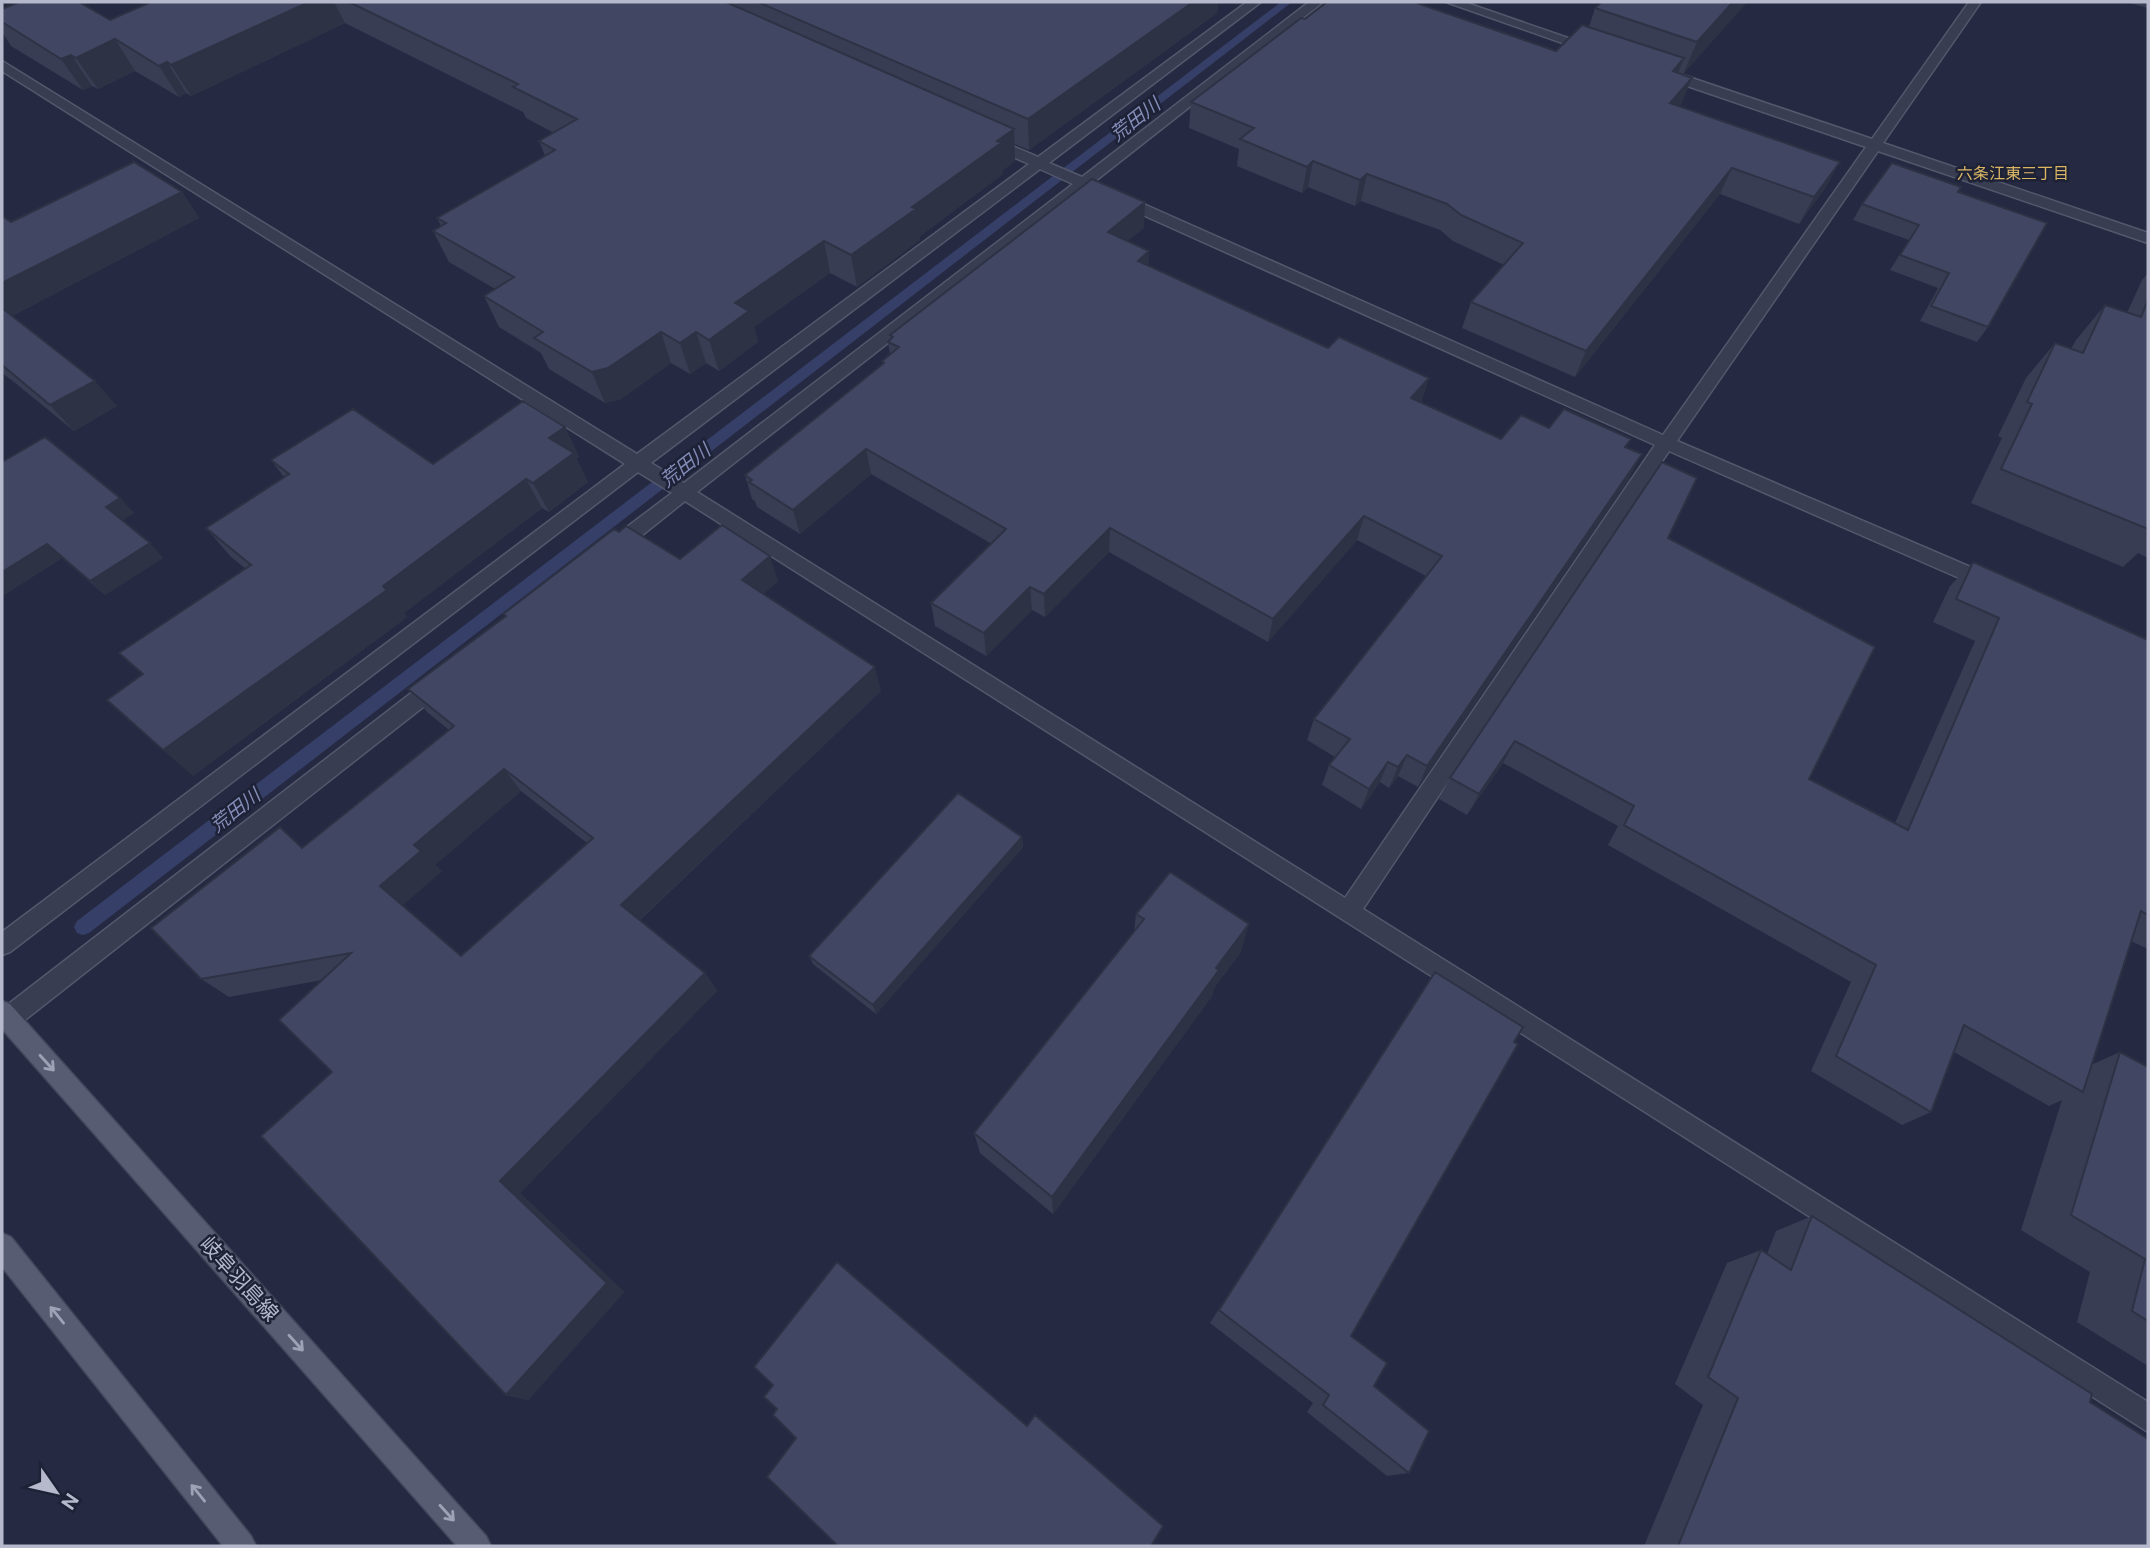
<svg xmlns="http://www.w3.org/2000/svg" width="2150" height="1548" viewBox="0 0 2150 1548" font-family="'Public Sans','Noto Sans JP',sans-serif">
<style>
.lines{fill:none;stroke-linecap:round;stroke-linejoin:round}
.stream{fill:#363f68;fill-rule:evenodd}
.minor-casing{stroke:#54586c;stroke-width:3}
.major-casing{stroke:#43465b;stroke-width:3}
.minor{fill:#393d52;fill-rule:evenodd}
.major{fill:#585c72;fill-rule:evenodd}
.wall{fill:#383d54;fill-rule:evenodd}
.shaded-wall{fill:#2e3245}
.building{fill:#414762;stroke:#2e3245;stroke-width:2;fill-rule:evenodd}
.oneway{stroke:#9ea2b6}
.labels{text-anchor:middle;stroke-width:5;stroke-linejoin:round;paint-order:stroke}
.far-neighbourhood-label{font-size:16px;fill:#dab564;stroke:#1e2237}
.water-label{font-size:19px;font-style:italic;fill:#848db8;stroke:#1e2237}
.near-street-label{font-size:21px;fill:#b6b9cc;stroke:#1e2237}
</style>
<rect width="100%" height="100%" fill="#252a42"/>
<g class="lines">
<path class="stream" d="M 1281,2 L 1292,2 L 89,933 L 83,935 L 77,933 L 74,927 L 77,921 Z"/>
<g class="minor-casing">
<path id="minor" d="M 1247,2 L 1261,2 L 1049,163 L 1082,177 L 1309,2 L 1323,2 L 1094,182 L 1663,435 L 1866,147 L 1658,76 L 1658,70 L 1668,70 L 1872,139 L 1969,2 L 1981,2 L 1883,143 L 2148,233 L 2148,243 L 1878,151 L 1677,441 L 1996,578 L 1998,583 L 1996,588 L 1989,590 L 1982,588 L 1669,451 L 1363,909 L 2148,1402 L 2148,1432 L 685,501 L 621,552 L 607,552 L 605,547 L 607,542 L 672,493 L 638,472 L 10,952 L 2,955 L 2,932 L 625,464 L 2,71 L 2,61 L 637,454 L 1029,164 L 986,145 L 986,139 L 996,139 L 1038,157 ZM 1040,169 L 1073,184 L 684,483 L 651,463 ZM 1085,189 L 1655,445 L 1345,898 L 697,492 Z
M 1446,2 L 1464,2 L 1600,49 L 1598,52 L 1588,52 Z
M 439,675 L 446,677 L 449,683 L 446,689 L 16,1027 L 8,1030 L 2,1028 L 2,1009 L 432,677 Z"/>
</g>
<g class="major-casing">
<path id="major" d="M 2,1001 L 10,1004 L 486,1536 L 491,1546 L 457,1546 L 2,1029 Z
M 2,1233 L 11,1237 L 251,1536 L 256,1546 L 223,1546 L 2,1267 Z"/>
</g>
<use href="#minor" class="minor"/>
<use href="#major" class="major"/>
</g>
<path class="wall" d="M 151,2 L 1218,2 L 1217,13 L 1029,150 L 1014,144 L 1015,161 L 1003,170 L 1003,174 L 920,236 L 920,240 L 857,287 L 830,273 L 754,327 L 758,342 L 719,371 L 706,363 L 690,374 L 671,363 L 621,399 L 605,403 L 549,369 L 541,353 L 499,327 L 484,296 L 495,289 L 449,262 L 433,231 L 441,226 L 437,218 L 545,156 L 539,141 L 554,133 L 526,118 L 523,112 L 345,23 L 191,96 L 186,93 L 179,97 L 135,71 L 98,89 L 92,86 L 83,90 L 11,46 L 2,32 L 2,9 L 110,20 Z
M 1602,2 L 1747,2 L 1683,74 L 1679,72 L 1678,73 L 1692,78 L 1681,104 L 1679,106 L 1840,162 L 1825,188 L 1799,224 L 1720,194 L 1575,377 L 1462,328 L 1471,302 L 1504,265 L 1453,241 L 1440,230 L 1361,201 L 1355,206 L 1308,187 L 1302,193 L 1237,166 L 1239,149 L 1189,128 L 1191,102 L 1305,19 L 1556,51 L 1589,27 L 1595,8 Z
M 2126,2 L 2148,2 L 2148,8 Z
M 182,192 L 199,218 L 12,316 L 117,406 L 74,431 L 14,382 L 2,373 L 2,216 L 11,222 Z
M 1958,192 L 1988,327 L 1977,342 L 1920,321 L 1938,288 L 1890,270 L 1909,240 L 1853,220 L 1862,204 Z
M 1144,228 L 1127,241 L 1149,251 L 1148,266 L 1328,348 L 1429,378 L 1421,402 L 1501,439 L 1549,428 L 1631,439 L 1626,447 L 1629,479 L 1418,787 L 1398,776 L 1389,788 L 1380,782 L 1361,809 L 1322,785 L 1329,765 L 1335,757 L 1307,740 L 1314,719 L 1426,576 L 1357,540 L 1268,642 L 1109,552 L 1045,617 L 1032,610 L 986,656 L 935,626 L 931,603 L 992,544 L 871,474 L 800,534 L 757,507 L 755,501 L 752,499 L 745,475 L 882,364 L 882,361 L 890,355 L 888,342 L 891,339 L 890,335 Z
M 2148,273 L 2148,558 L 2138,553 L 2123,567 L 1971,503 L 2002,438 L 1998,436 L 2026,378 L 2055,343 L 2071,349 L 2076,340 L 2105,305 L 2127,313 L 2142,280 Z
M 565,427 L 579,457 L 576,458 L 588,482 L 549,512 L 542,508 L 404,613 L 407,617 L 193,776 L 143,674 L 246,569 L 231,557 L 206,528 L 284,477 L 271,460 L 433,464 Z
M 120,498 L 134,513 L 122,520 L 163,558 L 105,595 L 62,558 L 2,596 Z
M 619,532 L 680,559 L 778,581 L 763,594 L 881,691 L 640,920 L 705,973 L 717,991 L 520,1193 L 624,1292 L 528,1400 L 506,1395 L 332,1072 L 322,980 L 229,997 L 201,979 L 303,847 L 449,730 L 427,712 L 408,689 L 505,616 L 503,614 ZM 521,791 L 587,843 L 461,956 L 402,905 L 442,871 L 435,865 Z
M 1668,538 L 1809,779 L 1895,823 L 1975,641 L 1933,622 L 1950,586 L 1973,562 L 2148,640 L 2148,949 L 2131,941 L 2091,1065 L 2120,1052 L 2148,1067 L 2148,1366 L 2077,1322 L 2090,1272 L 2021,1230 L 2062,1100 L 2049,1106 L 1954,1052 L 1931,1112 L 1902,1125 L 1811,1071 L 1851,982 L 1608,845 L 1618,826 L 1503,763 L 1467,815 L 1439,799 L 1450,778 Z
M 1022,837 L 1023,847 L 876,1014 L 813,964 L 809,956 Z
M 1136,914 L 1241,952 L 1214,988 L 1212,996 L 1053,1214 L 980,1153 L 974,1133 L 1134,932 Z
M 1435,972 L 1514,1042 L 1351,1336 L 1374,1386 L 1409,1473 L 1387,1476 L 1307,1412 L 1313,1403 L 1210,1323 Z
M 1812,1216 L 2090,1402 L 2148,1546 L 1644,1546 L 1703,1405 L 1675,1384 L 1727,1263 L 1761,1250 L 1767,1254 L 1776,1231 Z"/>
<path class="shaded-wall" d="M 309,2 L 334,2 L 345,23 L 191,96 L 171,65 Z
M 1193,2 L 1218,2 L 1217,13 L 1029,150 L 1028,119 Z
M 1733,2 L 1747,2 L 1683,74 L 1697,42 Z
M 115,39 L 135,71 L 98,89 L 76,58 Z
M 71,55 L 92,86 L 83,90 L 61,59 Z
M 1684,58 L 1674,84 L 1673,71 Z
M 167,62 L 186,93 L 179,97 L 159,66 Z
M 1692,78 L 1681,104 L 1659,129 L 1670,103 Z
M 1014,129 L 1015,161 L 1003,170 L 1003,174 L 920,236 L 920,240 L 857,287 L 851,255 L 912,207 Z
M 1313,161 L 1308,187 L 1302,193 L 1307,167 Z
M 1840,162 L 1825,188 L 1799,224 L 1814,197 Z
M 1732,168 L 1720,194 L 1575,377 L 1586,351 Z
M 1367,174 L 1361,201 L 1355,206 L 1360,180 Z
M 182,192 L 199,218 L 6,319 L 2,314 L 2,283 Z
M 1145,202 L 1144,228 L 1107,258 L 1108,232 Z
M 824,241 L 830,273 L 754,327 L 758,342 L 719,371 L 709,340 L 735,303 Z
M 1149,251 L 1148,277 L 1138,261 Z
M 661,332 L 671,363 L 621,399 L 605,403 L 592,372 Z
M 696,332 L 706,363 L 690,374 L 680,343 Z
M 1429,378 L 1421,403 L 1411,398 Z
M 95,381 L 117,406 L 74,431 L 50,405 Z
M 565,427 L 579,457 L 576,458 L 588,482 L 549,512 L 533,483 L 549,438 Z
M 866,449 L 871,474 L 800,534 L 793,510 Z
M 1642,454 L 1629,479 L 1418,787 L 1427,766 Z
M 526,479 L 542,508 L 404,613 L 407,617 L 193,776 L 163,750 Z
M 120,498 L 134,513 L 120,522 L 106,507 Z
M 1364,516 L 1357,540 L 1268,642 L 1273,619 Z
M 1110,528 L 1109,552 L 1045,617 L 1044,594 Z
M 150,543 L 163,558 L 105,595 L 90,581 Z
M 47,544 L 62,558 L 2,596 L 2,572 Z
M 770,556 L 778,581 L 751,605 L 742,580 Z
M 1030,587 L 1032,610 L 986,656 L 984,633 Z
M 875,667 L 881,691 L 635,924 L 621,905 Z
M 1515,741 L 1503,763 L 1467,815 L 1479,794 Z
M 1407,755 L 1398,776 L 1389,788 L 1398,767 Z
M 1388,762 L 1380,782 L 1361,809 L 1369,789 Z
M 504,769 L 521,791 L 435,865 L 442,871 L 402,906 L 380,886 L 414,845 Z
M 1022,837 L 1023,847 L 876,1014 L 873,1005 Z
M 1249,924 L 1241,952 L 1214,988 L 1212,996 L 1053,1214 L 1052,1197 Z
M 705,973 L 717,991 L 520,1193 L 624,1292 L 528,1400 L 506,1395 L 500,1181 Z"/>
<path class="building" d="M 19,2 L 79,2 L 110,20 L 151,2 L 309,2 L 171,65 L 167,62 L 159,66 L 115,39 L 76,58 L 71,55 L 61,59 L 2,22 L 2,9 Z
M 349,2 L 726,2 L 1014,129 L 997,141 L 1001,143 L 912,207 L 916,209 L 851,255 L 824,241 L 735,303 L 749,311 L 709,340 L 696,332 L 680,343 L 661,332 L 608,368 L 592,372 L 534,338 L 543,332 L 484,296 L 514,277 L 433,231 L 446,223 L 437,218 L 555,150 L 539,141 L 577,119 L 513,87 L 518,84 Z
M 758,2 L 1193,2 L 1028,119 Z
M 1327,2 L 1414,2 L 1556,51 L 1582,25 L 1684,58 L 1673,71 L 1692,78 L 1670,103 L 1840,162 L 1814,197 L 1732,168 L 1586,351 L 1471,302 L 1523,243 L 1461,215 L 1447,204 L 1367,174 L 1360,180 L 1313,161 L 1307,167 L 1240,139 L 1254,128 L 1191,102 L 1301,18 L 1305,19 Z
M 1602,2 L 1733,2 L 1697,42 L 1595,8 Z
M 134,162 L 182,192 L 2,283 L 2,216 L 11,222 Z
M 1892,163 L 1961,187 L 1958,192 L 2047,223 L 1988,327 L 1931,306 L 1949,273 L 1900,255 L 1919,225 L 1862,204 Z
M 1092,179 L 1145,202 L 1108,232 L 1149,251 L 1138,261 L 1328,348 L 1339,337 L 1429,378 L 1411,398 L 1501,439 L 1521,415 L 1549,428 L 1564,409 L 1631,439 L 1625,447 L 1642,454 L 1427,766 L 1407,755 L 1398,767 L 1388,762 L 1369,789 L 1329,765 L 1350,739 L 1314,719 L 1442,556 L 1364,516 L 1273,619 L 1110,528 L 1044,594 L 1030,587 L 984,633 L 931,603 L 1006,529 L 866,449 L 793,510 L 749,482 L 752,480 L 745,475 L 884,363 L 882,361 L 899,347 L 888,342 L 893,337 L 890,335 Z
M 2148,300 L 2148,529 L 2001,469 L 2032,404 L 2027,402 L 2055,343 L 2083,353 L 2105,305 L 2141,317 Z
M 2,308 L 95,381 L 50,405 L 2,365 Z
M 523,401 L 565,427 L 549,438 L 574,453 L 533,483 L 526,479 L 383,586 L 387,590 L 163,750 L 107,700 L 143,674 L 119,653 L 251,565 L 206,528 L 289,474 L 271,460 L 353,409 L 433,464 Z
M 45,437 L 120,498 L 106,507 L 150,543 L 90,581 L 47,544 L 2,572 L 2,462 Z
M 1662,462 L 1697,478 L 1668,538 L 1875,647 L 1809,779 L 1908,830 L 1999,618 L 1956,599 L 1973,562 L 2148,640 L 2148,915 L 2141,911 L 2083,1092 L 1964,1025 L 1931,1112 L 1836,1056 L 1876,965 L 1624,825 L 1634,806 L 1515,741 L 1479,794 L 1450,778 Z
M 722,525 L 770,556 L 742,580 L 875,667 L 621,905 L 705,973 L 500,1181 L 607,1283 L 506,1395 L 261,1136 L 332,1072 L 279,1020 L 351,953 L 201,979 L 151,928 L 280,827 L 302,848 L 454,726 L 408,689 L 506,616 L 503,614 L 614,529 L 619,532 L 626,526 L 680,559 ZM 504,769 L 593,838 L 461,956 L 380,886 L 421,851 L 414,845 Z
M 958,793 L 1022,837 L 873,1005 L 809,956 Z
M 1170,872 L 1249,924 L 1216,968 L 1219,970 L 1052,1197 L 974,1133 L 1144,919 L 1136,914 Z
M 1435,972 L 1523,1027 L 1514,1042 L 1518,1044 L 1351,1336 L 1387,1363 L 1374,1386 L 1429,1431 L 1409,1473 L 1323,1405 L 1329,1395 L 1219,1310 Z
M 2120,1052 L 2148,1067 L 2148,1321 L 2132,1311 L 2145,1259 L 2071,1215 Z
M 1812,1216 L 2092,1394 L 2090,1402 L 2148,1439 L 2148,1546 L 1678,1546 L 1738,1398 L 1708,1377 L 1761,1250 L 1791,1270 Z
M 837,1262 L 1027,1426 L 1035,1415 L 1163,1526 L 1151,1546 L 838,1546 L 767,1477 L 796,1438 L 773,1415 L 777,1409 L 764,1397 L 773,1385 L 754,1367 Z"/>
<defs><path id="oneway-shaft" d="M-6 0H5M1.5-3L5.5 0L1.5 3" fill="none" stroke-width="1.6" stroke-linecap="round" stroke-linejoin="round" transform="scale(1.75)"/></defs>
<g class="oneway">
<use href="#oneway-shaft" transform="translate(47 1063) rotate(48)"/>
<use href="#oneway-shaft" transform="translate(57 1315) rotate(-129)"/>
<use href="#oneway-shaft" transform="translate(296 1343) rotate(48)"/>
<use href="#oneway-shaft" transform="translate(198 1493) rotate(-129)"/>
<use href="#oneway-shaft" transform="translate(447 1513) rotate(48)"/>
</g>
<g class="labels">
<g class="far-neighbourhood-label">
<text x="2013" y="179">六条江東三丁目</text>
</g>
<g class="water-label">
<text transform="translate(1135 119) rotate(-38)" y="7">荒田川</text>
<text transform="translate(685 465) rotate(-38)" y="7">荒田川</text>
<text transform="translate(235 810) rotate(-38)" y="7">荒田川</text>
</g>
<g class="near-street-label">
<text transform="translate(239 1279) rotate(48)" y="7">岐阜羽島線</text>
</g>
</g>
<rect width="2150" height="1548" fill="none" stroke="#b6b9cc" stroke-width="7"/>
<g transform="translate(56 1492) rotate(124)" stroke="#1e2237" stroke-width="5" paint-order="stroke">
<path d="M0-5L12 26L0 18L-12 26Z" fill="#b6b9cc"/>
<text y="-10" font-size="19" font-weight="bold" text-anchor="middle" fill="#b6b9cc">N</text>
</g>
</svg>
